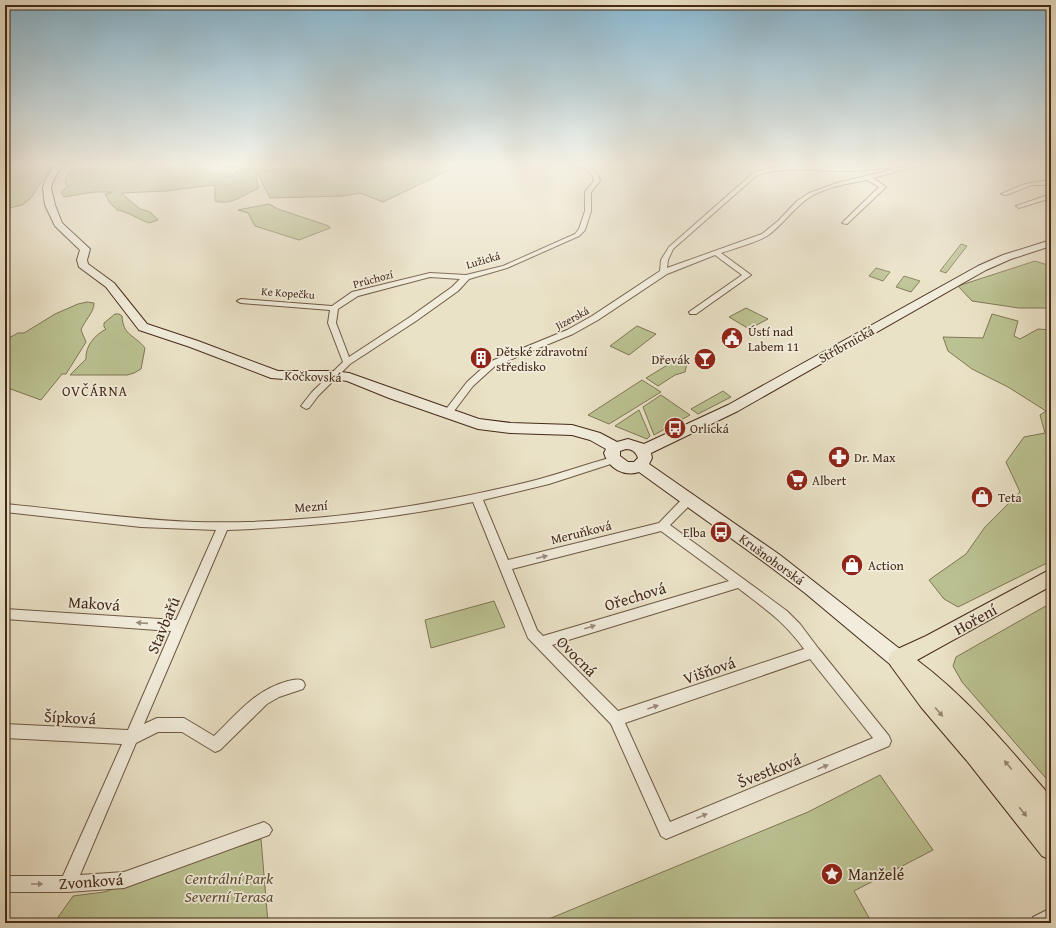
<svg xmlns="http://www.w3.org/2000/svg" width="1056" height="928" viewBox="0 0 1056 928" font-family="'Gentium Book Plus',serif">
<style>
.green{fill:#bbc292;stroke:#807655}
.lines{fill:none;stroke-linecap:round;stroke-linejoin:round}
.street-casing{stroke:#6e5844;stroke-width:2}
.secondary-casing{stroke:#452a18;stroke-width:2}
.primary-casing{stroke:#452a18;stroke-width:2}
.street{fill:#f1ecdb;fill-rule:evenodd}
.secondary{fill:#f1ecdb;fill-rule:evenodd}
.primary{fill:#eae2c7;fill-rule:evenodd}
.oneway{fill:#9b8b7a}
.oneway2{fill:#988670}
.labels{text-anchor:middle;stroke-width:3.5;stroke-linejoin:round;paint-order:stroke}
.far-street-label{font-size:11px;fill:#452a18;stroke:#f1ecdb}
.poi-label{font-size:13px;fill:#452a18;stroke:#f1ecdb;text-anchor:start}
.street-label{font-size:13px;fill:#452a18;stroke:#f1ecdb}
.neighbourhood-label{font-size:14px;letter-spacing:1px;fill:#452a18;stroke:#f1ecdb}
.near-street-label{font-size:16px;fill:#452a18;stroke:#f1ecdb}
.near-poi-label{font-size:16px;fill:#452a18;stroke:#f1ecdb;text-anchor:start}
.near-park-label{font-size:16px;font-style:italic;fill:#625036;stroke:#f1ecdb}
</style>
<rect width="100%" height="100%" fill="#eae2c7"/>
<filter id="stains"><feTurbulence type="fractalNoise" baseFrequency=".005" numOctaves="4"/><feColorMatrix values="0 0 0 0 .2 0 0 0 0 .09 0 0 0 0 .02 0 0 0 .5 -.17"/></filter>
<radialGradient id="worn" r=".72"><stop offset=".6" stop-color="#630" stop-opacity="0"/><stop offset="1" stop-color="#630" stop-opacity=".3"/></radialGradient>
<path class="green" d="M 5,164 L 53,164 L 31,198 L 22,205 L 5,209 Z
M 77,164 L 231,164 L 233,170 L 228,177 L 231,177 L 237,171 L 237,164 L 256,164 L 255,165 C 257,174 255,180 259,188 C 245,194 231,206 215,201 L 215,186 L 213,185 L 166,191 L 121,193 L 140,209 L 150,212 L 158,220 L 149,223 C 140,220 124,210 117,210 L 110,203 L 105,194 L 111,193 L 112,192 L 94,192 L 64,197 L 61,192 L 68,186 L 65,183 L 66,177 Z
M 301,164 L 462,164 L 383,202 L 360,193 L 344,196 L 270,198 L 257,173 Z
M 269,204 L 278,209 L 329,226 L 330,228 L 299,240 L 255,226 L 248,213 L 238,210 Z
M 961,244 L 967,246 L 946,273 L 940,271 Z
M 1035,261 L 1051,266 L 1051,308 L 1019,308 L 972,301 L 958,286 Z
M 876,268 L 890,272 L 883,281 L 869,276 Z
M 904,276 L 920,281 L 911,292 L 896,287 Z
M 87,302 L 94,303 C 94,313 84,321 81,330 L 86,342 L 66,374 L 62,374 L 41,400 L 5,387 L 5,340 L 18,333 L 24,333 L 55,314 L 78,304 Z
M 746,308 L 768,319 L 749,329 L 729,317 Z
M 115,314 L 119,314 L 122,316 C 123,336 135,335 145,348 L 141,369 L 134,373 L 127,375 L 70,375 L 86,359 C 85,346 95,335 106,329 L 104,327 L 104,323 Z
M 992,314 L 1018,321 L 1014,336 L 1020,339 L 1038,329 L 1051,330 L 1051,561 L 958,607 L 944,599 L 929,580 L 966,554 L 985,527 L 1020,492 L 1006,462 L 1024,437 L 1045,433 L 1040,415 L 1046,411 L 1008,387 L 972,369 L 948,351 L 943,337 L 983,338 Z
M 637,326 L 656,334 L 629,355 L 610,346 Z
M 679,358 L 687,363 L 685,372 L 675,375 L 658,386 L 646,378 Z
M 642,380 L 661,392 L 609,424 L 588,415 Z
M 723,391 L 731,397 L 698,414 L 691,409 Z
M 661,395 L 690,415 L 654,435 L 643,407 Z
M 639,410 L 650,436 L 647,439 L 615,426 Z
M 494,601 L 505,627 L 431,648 L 425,620 Z
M 1051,603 L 1051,784 L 962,682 L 953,666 L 956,657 Z
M 880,775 L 933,850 L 854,891 L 872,923 L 539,923 L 808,812 Z
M 261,839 L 268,923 L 54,923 L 73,896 L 104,892 Z"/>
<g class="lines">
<g class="street-casing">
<path id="street" d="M 581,164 L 587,164 L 598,175 L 600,181 L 591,192 L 591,211 L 585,230 L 579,236 L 507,268 L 469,279 L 458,291 L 416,321 L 350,364 L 318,396 L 309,408 L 306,409 L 301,406 L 312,392 L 343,362 L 328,323 L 330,310 L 241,303 L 237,301 L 241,299 L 332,306 L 352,292 L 430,273 L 466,275 L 503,266 L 575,234 L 579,229 L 585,211 L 585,192 L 594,181 L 593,176 ZM 430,277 L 460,279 L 452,287 L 410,317 L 349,357 L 336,323 L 338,309 L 358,296 Z
M 888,164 L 901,168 L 914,164 L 924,164 L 873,178 L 886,187 L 847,224 L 842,223 L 879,187 L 867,180 C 845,184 818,188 801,204 C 789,214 780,227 767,236 C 755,243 735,248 721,253 L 751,275 L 696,314 L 690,314 L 689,312 L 742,275 L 715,255 L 667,274 L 598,320 L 573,334 L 495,366 L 473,386 L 451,415 L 445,415 L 443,413 L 467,382 L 489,362 L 567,330 L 592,316 L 660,271 L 661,260 L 669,247 L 752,174 C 773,162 820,167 844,167 C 859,167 874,165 888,164 ZM 888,168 L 895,169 L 837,183 L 809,193 L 797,201 L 778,221 L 762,234 L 667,268 L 668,260 L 673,249 L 756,176 C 774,166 822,171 845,171 C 859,171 874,169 888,168 Z
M 1044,181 L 1051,181 L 1051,185 L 1032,185 L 1006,195 L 1001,194 L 1025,184 Z
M 1051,194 L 1051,198 L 1019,208 L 1016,206 Z
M 613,457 L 618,460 L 617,462 L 549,484 L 483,500 L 508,560 L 659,523 L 684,497 L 692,497 L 693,500 L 692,503 L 670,525 L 787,611 L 800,624 L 818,648 L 889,736 L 891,741 L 889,746 L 666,839 L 661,836 L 611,724 L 528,638 L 473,502 C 392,519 310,527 227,530 L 144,724 L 157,718 L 184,718 L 214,736 C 238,713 255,690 288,681 C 294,680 297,678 303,681 L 305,685 L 303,689 L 279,697 L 267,704 L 220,750 L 215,752 L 182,732 L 158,732 L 136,743 L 80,875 L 124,872 L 264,822 L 269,825 L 272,830 L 269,835 L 124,888 L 68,892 L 5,892 L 5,876 L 63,876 L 122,744 L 5,738 L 5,724 L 128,730 L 171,631 L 5,619 L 5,609 L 176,620 L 216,530 L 141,527 L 5,512 L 5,504 C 69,510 132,520 196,522 C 306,525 430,507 536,480 C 562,473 587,464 613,457 ZM 661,531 L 729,581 L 543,636 L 537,630 L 512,569 ZM 738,588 C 765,609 784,621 804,649 L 618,711 L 552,645 ZM 810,659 L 873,738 L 670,822 L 625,723 Z
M 1051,908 L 1051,923 L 1031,923 L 1033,917 Z"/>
</g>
<g class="secondary-casing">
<path id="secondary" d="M 55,164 L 63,164 L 53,181 L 51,188 L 55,205 L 62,223 L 90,249 L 87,260 L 88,264 L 114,283 L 147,324 L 198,341 L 278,371 L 333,371 L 349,373 L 479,419 L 511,423 L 572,425 L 600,433 L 617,442 L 628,439 L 644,444 L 728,405 L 978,266 L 1003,255 L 1051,240 L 1051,246 L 1011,259 L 986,270 L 738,411 L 651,453 L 652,458 L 649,464 L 780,555 L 905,653 L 908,659 L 905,665 L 898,668 L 891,665 L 805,593 L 768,565 L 639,472 C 624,477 608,468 604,453 L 606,449 L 590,440 L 572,435 L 511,433 L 478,429 L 389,398 L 347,381 L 333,379 L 296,380 L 271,378 L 190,347 L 139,330 L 106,287 L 79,267 L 77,260 L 80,250 L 55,226 L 45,205 L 43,188 L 45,181 ZM 626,449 C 632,449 636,452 638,458 L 634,462 L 628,462 L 620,456 L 620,451 Z"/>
</g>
<g class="primary-casing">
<path id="primary" d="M 1051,569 L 1051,586 L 917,660 C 969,699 1009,748 1051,797 L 1051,860 L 1042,856 L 967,761 L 921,707 L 891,666 L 888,659 L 891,652 L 926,636 Z"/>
</g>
<use href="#street" class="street"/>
<use href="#secondary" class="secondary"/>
<use href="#primary" class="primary"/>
</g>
<defs><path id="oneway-solid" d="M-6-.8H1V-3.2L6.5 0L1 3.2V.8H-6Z"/></defs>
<g class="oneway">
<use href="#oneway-solid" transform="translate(542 557) rotate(-14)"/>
<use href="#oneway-solid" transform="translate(142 623) rotate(-176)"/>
<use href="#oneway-solid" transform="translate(590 627) rotate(-17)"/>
<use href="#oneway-solid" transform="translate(653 707) rotate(-19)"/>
<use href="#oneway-solid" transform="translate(823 767) rotate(-23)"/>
<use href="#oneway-solid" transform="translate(702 816) rotate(-22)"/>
<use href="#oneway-solid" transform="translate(37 884)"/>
</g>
<g class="oneway2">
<use href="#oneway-solid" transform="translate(939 712) rotate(49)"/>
<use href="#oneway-solid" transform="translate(1008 765) rotate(-130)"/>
<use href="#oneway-solid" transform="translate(1023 812) rotate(51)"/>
</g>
<linearGradient id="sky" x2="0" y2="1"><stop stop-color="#88b8d2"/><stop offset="0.56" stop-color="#f6f2e6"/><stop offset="1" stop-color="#f6f2e6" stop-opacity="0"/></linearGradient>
<rect width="1056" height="294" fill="url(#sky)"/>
<defs>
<g id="civic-disc" transform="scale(1.15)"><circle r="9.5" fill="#8f2418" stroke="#f1ecdb"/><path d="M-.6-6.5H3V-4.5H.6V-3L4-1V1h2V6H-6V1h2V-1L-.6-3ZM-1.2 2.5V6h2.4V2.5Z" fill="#fff"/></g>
<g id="building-disc" transform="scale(1.15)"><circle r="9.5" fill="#8f2418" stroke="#f1ecdb"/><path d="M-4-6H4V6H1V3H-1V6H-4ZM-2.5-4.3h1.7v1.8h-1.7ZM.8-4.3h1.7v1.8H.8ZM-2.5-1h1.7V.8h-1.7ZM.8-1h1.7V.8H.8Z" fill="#fff"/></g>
<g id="bar-disc" transform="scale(1.15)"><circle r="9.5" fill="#8f2418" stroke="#f1ecdb"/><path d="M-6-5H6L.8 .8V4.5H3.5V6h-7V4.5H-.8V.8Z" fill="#fff"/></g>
<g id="bus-disc" transform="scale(1.15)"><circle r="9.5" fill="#8f2418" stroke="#f1ecdb"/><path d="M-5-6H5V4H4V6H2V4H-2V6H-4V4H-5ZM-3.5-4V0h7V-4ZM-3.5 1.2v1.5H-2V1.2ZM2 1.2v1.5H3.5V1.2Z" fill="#fff"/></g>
<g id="pharmacy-disc" transform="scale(1.15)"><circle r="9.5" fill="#8f2418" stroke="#f1ecdb"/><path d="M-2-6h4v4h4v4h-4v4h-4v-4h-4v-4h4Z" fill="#fff"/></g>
<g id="supermarket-disc" transform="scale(1.15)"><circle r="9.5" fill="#8f2418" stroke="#f1ecdb"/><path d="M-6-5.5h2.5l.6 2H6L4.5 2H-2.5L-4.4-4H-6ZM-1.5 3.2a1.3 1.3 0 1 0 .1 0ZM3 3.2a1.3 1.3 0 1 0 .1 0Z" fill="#fff"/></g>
<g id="shop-disc" transform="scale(1.15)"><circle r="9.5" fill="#8f2418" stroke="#f1ecdb"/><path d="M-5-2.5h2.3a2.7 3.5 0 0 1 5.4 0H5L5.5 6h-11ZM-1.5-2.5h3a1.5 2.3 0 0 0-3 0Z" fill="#fff"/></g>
<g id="sight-disc" transform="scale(1.15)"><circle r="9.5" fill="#8f2418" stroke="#f1ecdb"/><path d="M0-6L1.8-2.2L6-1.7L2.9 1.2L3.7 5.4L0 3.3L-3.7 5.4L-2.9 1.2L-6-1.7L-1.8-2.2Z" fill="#fff"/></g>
</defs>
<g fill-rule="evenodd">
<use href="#civic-disc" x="732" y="338"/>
<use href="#building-disc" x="481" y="358"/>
<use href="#bar-disc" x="705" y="359"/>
<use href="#bus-disc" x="675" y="428"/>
<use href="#pharmacy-disc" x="839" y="457"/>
<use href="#supermarket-disc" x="797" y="480"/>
<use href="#shop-disc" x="982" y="497"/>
<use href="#bus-disc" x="721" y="532"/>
<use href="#shop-disc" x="852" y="565"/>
<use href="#sight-disc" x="832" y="874"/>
</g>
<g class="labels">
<g class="far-street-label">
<text transform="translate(483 260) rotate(-16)" y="4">Lužická</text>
<text transform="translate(373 279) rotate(-15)" y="4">Průchozí</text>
<text transform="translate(288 293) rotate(4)" y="4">Ke Kopečku</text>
<text transform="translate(572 318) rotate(-28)" y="4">Jizerská</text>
</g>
<g class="poi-label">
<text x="748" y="336">Ústí nad<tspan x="748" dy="15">Labem 11</tspan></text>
<text x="496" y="356">Dětské zdravotní<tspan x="496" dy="15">středisko</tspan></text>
<text x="690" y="364" text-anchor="end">Dřevák</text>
<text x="690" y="433">Orlická</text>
<text x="854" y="462">Dr. Max</text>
<text x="812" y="485">Albert</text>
<text x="998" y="502">Teta</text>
<text x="706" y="537" text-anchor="end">Elba</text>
<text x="868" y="570">Action</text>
</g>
<g class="street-label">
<text transform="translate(846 344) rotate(-29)" y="5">Stříbrnická</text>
<text transform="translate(313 376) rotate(2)" y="5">Kočkovská</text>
<text transform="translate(311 506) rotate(-4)" y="5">Mezní</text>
<text transform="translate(581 532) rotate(-14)" y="5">Meruňková</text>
<text transform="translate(772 559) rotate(36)" y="5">Krušnohorská</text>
</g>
<g class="neighbourhood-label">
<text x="95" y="396">OVČÁRNA</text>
</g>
<g class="near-street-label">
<text transform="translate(635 596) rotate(-17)" y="6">Ořechová</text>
<text transform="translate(94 603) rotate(4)" y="6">Maková</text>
<text transform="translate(975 619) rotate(-29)" y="6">Hoření</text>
<text transform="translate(163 625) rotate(-67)" y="6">Stavbařů</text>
<text transform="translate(577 656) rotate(45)" y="6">Ovocná</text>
<text transform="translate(709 670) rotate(-19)" y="6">Višňová</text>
<text transform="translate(70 717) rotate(3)" y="6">Šípková</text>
<text transform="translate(769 770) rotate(-22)" y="6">Švestková</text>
<text transform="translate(91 881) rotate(-4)" y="6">Zvonková</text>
</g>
<g class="near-poi-label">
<text x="848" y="880">Manželé</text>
</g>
<g class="near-park-label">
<text x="229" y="884">Centrální Park<tspan x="229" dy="18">Severní Terasa</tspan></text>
</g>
</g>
<rect width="1056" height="928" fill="none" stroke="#eae2c7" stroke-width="20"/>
<rect x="6" y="6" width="1044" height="916" fill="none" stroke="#452a18" stroke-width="2"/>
<rect x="10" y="10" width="1036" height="908" fill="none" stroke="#452a18"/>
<rect width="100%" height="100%" filter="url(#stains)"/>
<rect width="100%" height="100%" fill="url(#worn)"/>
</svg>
